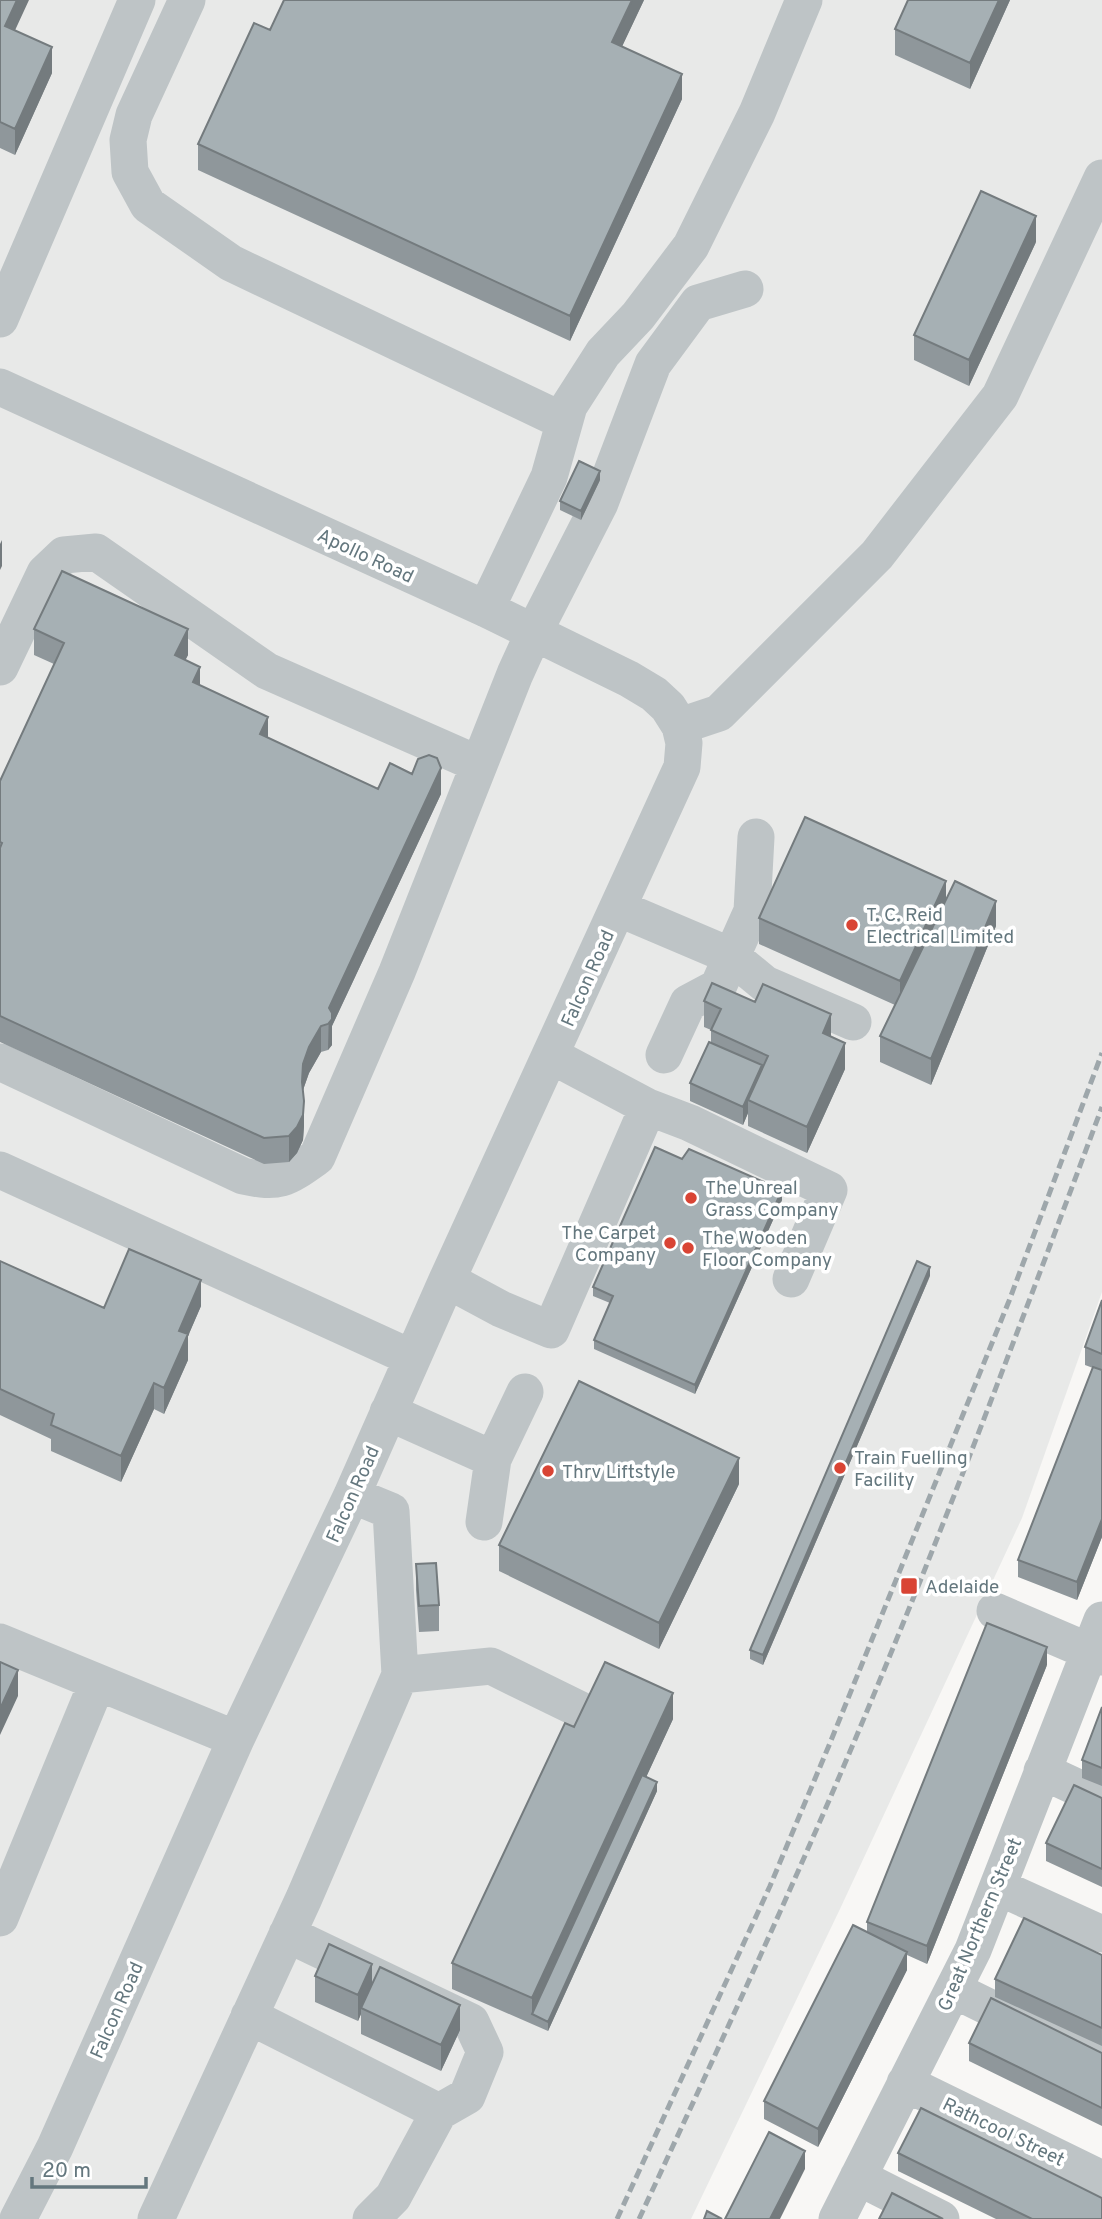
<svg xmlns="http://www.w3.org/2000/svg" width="1102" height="2219" viewBox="0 0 1102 2219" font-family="Overpass,sans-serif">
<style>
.built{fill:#e8e9e8}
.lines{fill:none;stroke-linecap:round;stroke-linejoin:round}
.minor{stroke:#bec4c6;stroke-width:37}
.rail{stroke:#9ea7ab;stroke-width:5;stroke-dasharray:10 5;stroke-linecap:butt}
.wall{fill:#8f979b}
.shaded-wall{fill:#747b7e}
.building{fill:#a6b0b4;stroke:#747b7e;stroke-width:2}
.poi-dot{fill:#d94434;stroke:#fff;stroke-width:2.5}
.labels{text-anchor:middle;stroke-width:7;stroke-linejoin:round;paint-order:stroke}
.street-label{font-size:19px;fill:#64777e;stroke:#fff}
.poi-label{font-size:19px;fill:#64777e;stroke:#fff;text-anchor:start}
</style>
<rect width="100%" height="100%" fill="#f8f7f5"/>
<path class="built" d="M 0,0 L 1102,0 L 1102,1292 L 1022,1518 L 840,1909 L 691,2219 L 0,2219 Z"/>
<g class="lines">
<path class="minor" d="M 187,0 L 134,115 L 128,140 L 130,172 L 148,205 L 231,263 L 563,421
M 0,319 L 137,0
M 0,387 L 486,609 L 629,679 L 654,694 L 668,707 L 680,726 L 684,743 L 682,767 L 447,1280 L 352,1495 L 236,1739 L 55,2147 L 18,2219
M 486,609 L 549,477 L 569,406 L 603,353 L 638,316 L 691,246 L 757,113 L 804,0
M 0,667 L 45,573 L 64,555 L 96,552 L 267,671 L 478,764
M 680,726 L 719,713 L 877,555 L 1000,396 L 1102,178
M 618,908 L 731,956 L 765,984 L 853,1022
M 664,1055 L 688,1003 L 718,987 L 752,911 L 756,837
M 0,1062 L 243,1176 C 280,1184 286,1179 317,1157 L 397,972 L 515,674 L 534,632 L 600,503 L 653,364 L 698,303 L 745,289
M 648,1107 L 690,1123 L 829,1190 L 791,1279
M 0,1170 L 412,1358
M 447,1280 L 501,1309 L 551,1330 L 648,1107 L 552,1056
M 388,1412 L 493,1459
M 484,1522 L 493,1459 L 525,1392
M 995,1611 L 1102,1657
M 0,1642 L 236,1739
M 400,1675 L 491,1666 L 587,1713
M 1042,1771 L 1102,1799
M 998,1887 L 1102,1934
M 0,1918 L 97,1683
M 954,1990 L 1102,2063
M 249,2016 L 439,2112 L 467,2096 L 485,2052 L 471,2022 L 287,1934
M 905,2083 L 1102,2179
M 858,2177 L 941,2219
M 156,2219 L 304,1898 L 400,1675 L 391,1511 L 352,1495
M 371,2219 L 393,2197 L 439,2112
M 837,2219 L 973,1950 L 1102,1620"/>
<path class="rail" d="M 617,2219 L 770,1886 L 830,1743 L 1009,1301 L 1102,1053
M 639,2219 C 719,2047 799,1875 872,1699 C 953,1504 1028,1305 1102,1107"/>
</g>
<path class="wall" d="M 0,0 L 15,30 L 52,73 L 15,155 L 0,148 Z
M 644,0 L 622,46 L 682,99 L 570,341 L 198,170 L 198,144 L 270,30 Z
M 908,0 L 1010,0 L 970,89 L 895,55 L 895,29 Z
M 1036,242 L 969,386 L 914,360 L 914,335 Z
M 600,480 L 581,520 L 560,510 L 560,501 Z
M 34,629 L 188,655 L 185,660 L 200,685 L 268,738 L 378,789 L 441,794 L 332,1026 L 332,1045 L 328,1050 L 321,1052 L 309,1073 L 303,1090 L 304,1126 L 303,1140 L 297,1153 L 289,1162 L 264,1164 L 0,1042 L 0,781 L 54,664 L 34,655 Z
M 946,900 L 996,926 L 931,1085 L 880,1062 L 880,1036 L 895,1005 L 759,944 L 759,918 Z
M 704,1001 L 831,1036 L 845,1069 L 807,1153 L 748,1126 L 748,1113 L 743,1125 L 690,1101 L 690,1083 L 711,1043 L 711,1030 L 704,1027 Z
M 682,1159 L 782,1200 L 695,1394 L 594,1349 L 594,1340 L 610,1303 L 593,1296 L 593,1287 Z
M 0,1261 L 104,1308 L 201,1306 L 188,1336 L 188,1360 L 164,1414 L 154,1409 L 121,1482 L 51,1451 L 51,1439 L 0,1415 Z
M 930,1276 L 763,1665 L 750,1659 L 750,1650 Z
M 1102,1300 L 1102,1537 L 1077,1600 L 1018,1577 L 1018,1560 L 1093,1368 L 1085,1365 L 1085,1347 Z
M 739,1484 L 659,1649 L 499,1571 L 499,1545 Z
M 416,1564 L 439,1605 L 439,1631 L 419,1632 L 416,1590 Z
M 1047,1665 L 927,1964 L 907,1955 L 907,1970 L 818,2147 L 764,2119 L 764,2101 L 867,1933 L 867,1922 Z
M 1102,1707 L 1102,1786 L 1082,1778 L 1082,1760 Z
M 673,1719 L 646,1777 L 657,1791 L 548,2031 L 452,1989 L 452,1963 L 574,1727 Z
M 1102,1798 L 1102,1887 L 1046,1861 L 1046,1843 Z
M 1102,1955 L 1102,2046 L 995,1997 L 995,1979 Z
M 315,1976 L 372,1983 L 460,2030 L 441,2071 L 361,2034 L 361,2014 L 358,2021 L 315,2002 Z
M 969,2043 L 1102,2053 L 1102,2126 L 969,2061 Z
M 898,2153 L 1102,2219 L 996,2219 L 898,2171 Z"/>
<path class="shaded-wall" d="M 17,0 L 29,0 L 5,52 L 5,26 Z
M 632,0 L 644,0 L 612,68 L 612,42 Z
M 999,0 L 1010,0 L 970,89 L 970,63 Z
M 52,47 L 52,73 L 15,155 L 15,129 Z
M 682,74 L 682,99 L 570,341 L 570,316 Z
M 1036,216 L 1036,242 L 969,386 L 969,360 Z
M 600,471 L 600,480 L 581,520 L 581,511 Z
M 2,540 L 2,566 L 0,570 L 0,544 Z
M 188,629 L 188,655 L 175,681 L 175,655 Z
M 200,667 L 200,693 L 193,682 Z
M 268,717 L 268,743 L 260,734 Z
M 441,768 L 441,794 L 332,1026 L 332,1045 L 328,1050 L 329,1008 Z
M 946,881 L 946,907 L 900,1007 L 900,981 Z
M 996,901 L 996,926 L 931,1085 L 931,1059 Z
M 831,1014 L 831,1040 L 823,1033 Z
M 321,1026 L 321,1052 L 309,1073 L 303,1090 L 302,1082 L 303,1064 L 309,1047 Z
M 845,1043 L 845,1069 L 807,1153 L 807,1127 Z
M 762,1065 L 762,1083 L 748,1100 L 748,1113 L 743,1125 L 743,1107 Z
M 304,1101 L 304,1126 L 303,1140 L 297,1153 L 289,1162 L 289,1136 Z
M 782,1190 L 782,1200 L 695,1394 L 695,1385 Z
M 930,1267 L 930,1276 L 763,1665 L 763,1655 Z
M 201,1280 L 201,1306 L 188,1336 L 188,1360 L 164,1414 L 164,1388 L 179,1331 Z
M 154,1383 L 154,1409 L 121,1482 L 121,1456 Z
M 739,1458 L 739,1484 L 659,1649 L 659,1623 Z
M 1102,1519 L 1102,1537 L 1077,1600 L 1077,1582 Z
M 1047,1647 L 1047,1665 L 927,1964 L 927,1946 Z
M 18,1670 L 18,1696 L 0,1735 L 0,1709 Z
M 673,1693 L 673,1719 L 536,2016 L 532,2014 L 532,1998 Z
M 657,1782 L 657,1791 L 548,2031 L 548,2022 Z
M 907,1952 L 907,1970 L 818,2147 L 818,2129 Z
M 372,1964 L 372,1990 L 361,2008 L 361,2014 L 358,2021 L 358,1995 Z
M 460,2005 L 460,2030 L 441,2071 L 441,2045 Z
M 805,2151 L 805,2169 L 780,2219 L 770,2219 Z"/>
<path class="building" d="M 0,0 L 17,0 L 5,26 L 52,47 L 15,129 L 0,122 Z
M 284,0 L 632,0 L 612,42 L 682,74 L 570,316 L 198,144 L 254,23 L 270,30 Z
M 908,0 L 999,0 L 970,63 L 895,29 Z
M 981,191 L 1036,216 L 969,360 L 914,335 Z
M 579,461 L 600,471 L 581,511 L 560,501 Z
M 62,571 L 188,629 L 175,655 L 200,667 L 193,682 L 268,717 L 260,734 L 378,789 L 390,763 L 412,774 L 418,759 L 429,755 L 437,758 L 441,768 L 329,1008 L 332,1013 L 332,1019 L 328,1024 L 321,1026 L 309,1047 L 303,1064 L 302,1082 L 304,1101 L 303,1115 L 297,1127 L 289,1136 L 264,1138 L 0,1016 L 0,848 L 2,843 L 0,842 L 0,781 L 64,643 L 34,629 Z
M 805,817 L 946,881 L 900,981 L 759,918 Z
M 955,881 L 996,901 L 931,1059 L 880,1036 Z
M 712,983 L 755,1002 L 763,984 L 831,1014 L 823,1033 L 845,1043 L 807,1127 L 748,1100 L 768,1056 L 711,1030 L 721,1009 L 704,1001 Z
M 709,1042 L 762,1065 L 743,1107 L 690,1083 Z
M 655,1147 L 682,1159 L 689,1149 L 782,1190 L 695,1385 L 594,1340 L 613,1296 L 593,1287 Z
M 129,1249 L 201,1280 L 179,1331 L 188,1334 L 164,1388 L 154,1383 L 121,1456 L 51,1425 L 54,1414 L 0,1389 L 0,1261 L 104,1308 Z
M 917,1261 L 930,1267 L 763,1655 L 750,1650 Z
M 1102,1300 L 1102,1354 L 1085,1347 Z
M 1093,1367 L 1102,1370 L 1102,1519 L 1077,1582 L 1018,1560 Z
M 579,1381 L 739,1458 L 659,1623 L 499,1545 Z
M 436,1563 L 439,1605 L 419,1606 L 416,1564 Z
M 987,1623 L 1047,1647 L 927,1946 L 867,1922 Z
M 0,1662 L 18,1670 L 0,1709 Z
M 605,1662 L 673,1693 L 532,1998 L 452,1963 L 565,1723 L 574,1727 Z
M 1102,1707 L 1102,1768 L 1082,1760 Z
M 642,1775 L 657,1782 L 548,2022 L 532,2014 Z
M 1074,1785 L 1102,1798 L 1102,1869 L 1046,1843 Z
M 1024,1918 L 1102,1955 L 1102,2028 L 995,1979 Z
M 853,1925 L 907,1952 L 818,2129 L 764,2101 Z
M 329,1944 L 372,1964 L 358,1995 L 315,1976 Z
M 380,1967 L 460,2005 L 441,2045 L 361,2008 Z
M 991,1998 L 1102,2053 L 1102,2108 L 969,2043 Z
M 921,2108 L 1102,2198 L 1102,2219 L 1032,2219 L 898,2153 Z
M 769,2132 L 805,2151 L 770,2219 L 725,2219 Z
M 892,2193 L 943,2219 L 879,2219 Z
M 707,2211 L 722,2219 L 704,2219 Z"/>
<g class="poi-dot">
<circle cx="852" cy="925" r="7"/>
<circle cx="691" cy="1198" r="7"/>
<circle cx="670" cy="1243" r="7"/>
<circle cx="688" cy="1248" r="7"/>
<circle cx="840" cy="1468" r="7"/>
<circle cx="548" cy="1471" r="7"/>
<rect x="900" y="1577" width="18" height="18" rx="3.5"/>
</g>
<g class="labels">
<g class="street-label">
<text transform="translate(366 555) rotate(25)" y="7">Apollo Road</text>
<text transform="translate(587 978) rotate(-66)" y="7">Falcon Road</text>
<text transform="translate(352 1494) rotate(-66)" y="7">Falcon Road</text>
<text transform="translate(979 1924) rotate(-67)" y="7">Great Northern Street</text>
<text transform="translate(116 2010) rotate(-66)" y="7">Falcon Road</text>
<text transform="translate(1004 2131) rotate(26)" y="7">Rathcool Street</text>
</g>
<g class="poi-label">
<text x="866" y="921">T. C. Reid<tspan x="866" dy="22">Electrical Limited</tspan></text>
<text x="705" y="1194">The Unreal<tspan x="705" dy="22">Grass Company</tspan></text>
<text x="656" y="1239" text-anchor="end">The Carpet<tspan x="656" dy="22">Company</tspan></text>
<text x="702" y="1244">The Wooden<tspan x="702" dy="22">Floor Company</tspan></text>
<text x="854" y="1464">Train Fuelling<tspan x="854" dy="22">Facility</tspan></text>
<text x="562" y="1478">Thrv Liftstyle</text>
<text x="925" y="1593">Adelaide</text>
</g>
</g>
<path d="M32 2177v10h114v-10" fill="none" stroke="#64777e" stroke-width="3.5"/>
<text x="42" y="2177" font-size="21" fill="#64777e" stroke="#ffffff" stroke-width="5" paint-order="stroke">20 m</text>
</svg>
